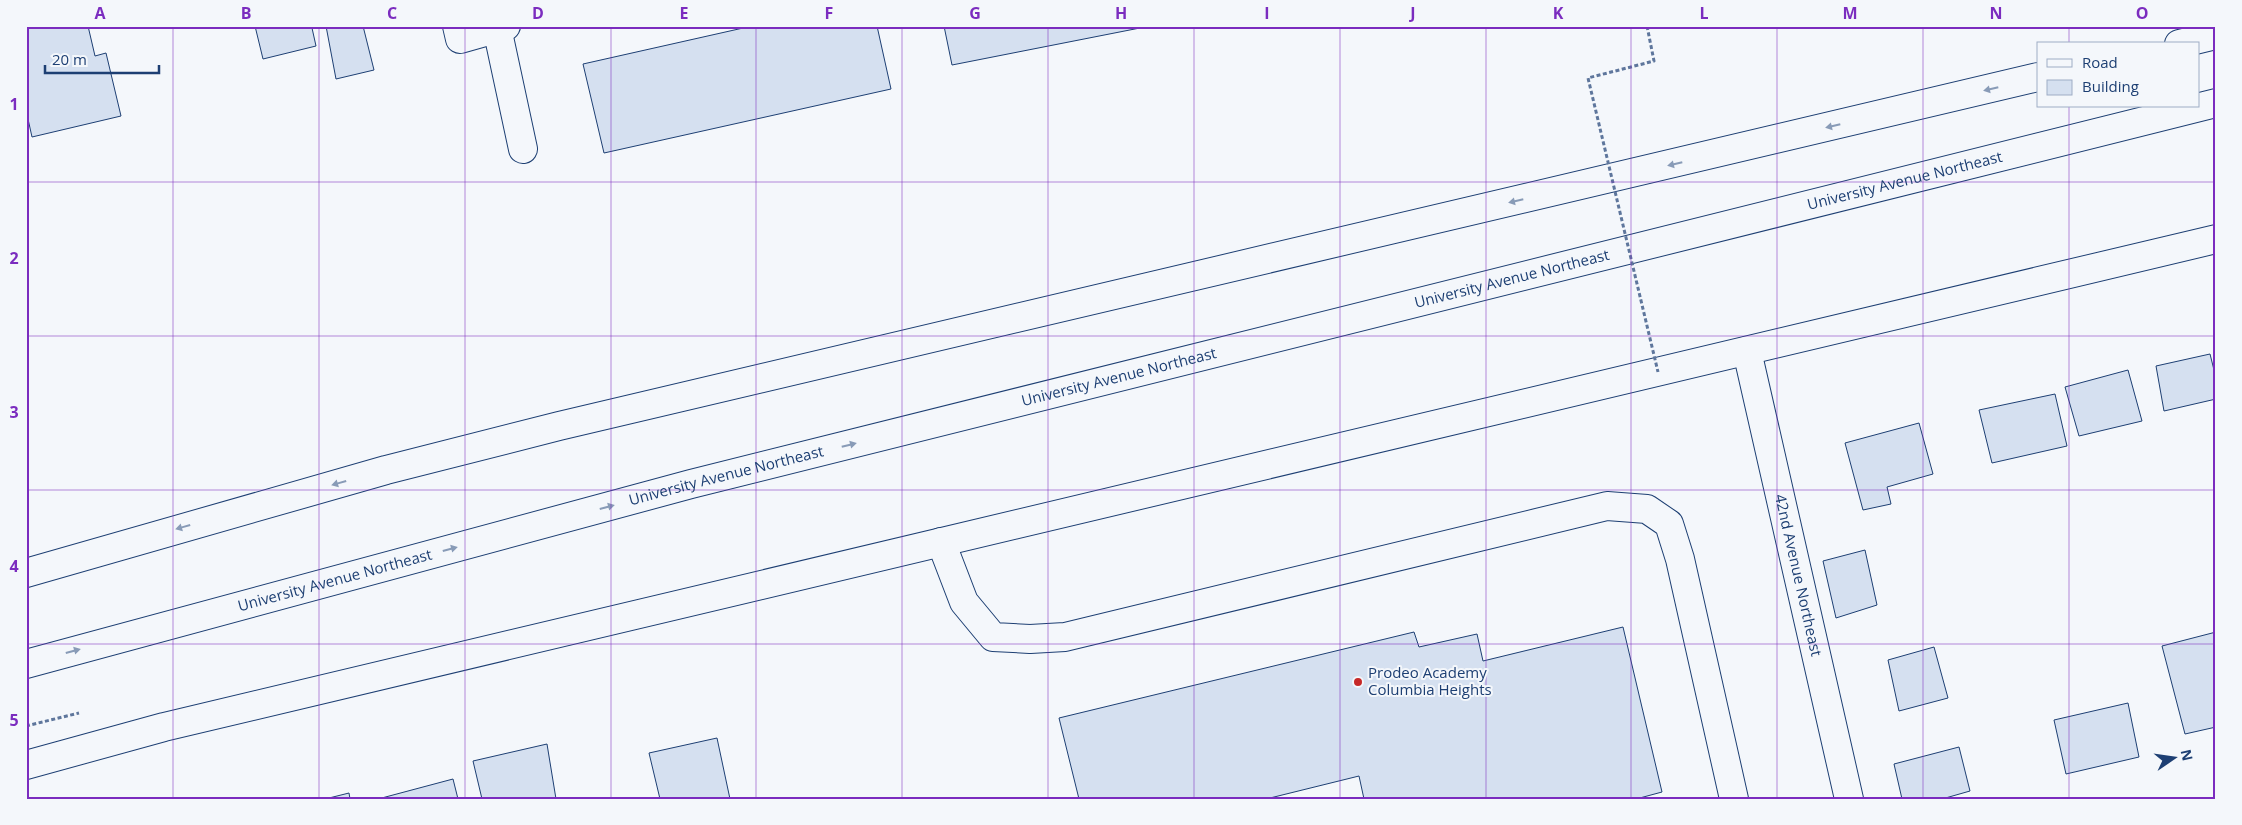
<svg xmlns="http://www.w3.org/2000/svg" width="2242" height="825" viewBox="0 0 2242 825" font-family="'Open Sans',sans-serif">
<style>
.building{fill:#d5e0f0;stroke:#1d3f73}
.lines{fill:none;stroke-linecap:round;stroke-linejoin:round}
.minor-casing{stroke:#1d3f73;stroke-width:30}
.major-casing{stroke:#1d3f73;stroke-width:30}
.path{stroke:#5e769c;stroke-width:3;stroke-dasharray:4 2.5;stroke-linecap:butt}
.minor{stroke:#f4f7fb;stroke-width:28}
.major{stroke:#f4f7fb;stroke-width:28}
.path-bridge{stroke:#5e769c;stroke-width:3;stroke-dasharray:4 2.5;stroke-linecap:butt}
.oneway{fill:#889bb7}
.grid{fill:none;stroke:#7b2cbf;stroke-width:1;stroke-opacity:0.55}
.poi-dot{fill:#c62828;stroke:#f4f7fb;stroke-width:2}
.labels{text-anchor:middle;stroke-width:4;stroke-linejoin:round;paint-order:stroke}
.street-label{font-size:15px;fill:#1d3f73;stroke:#f4f7fb}
.poi-label{font-size:15px;fill:#1d3f73;stroke:#f4f7fb;text-anchor:start}
.neatline{fill:none;stroke:#7b2cbf;stroke-width:2}
.grid-label{font-size:16px;text-anchor:middle;font-weight:bold;fill:#7b2cbf}
</style>
<rect width="100%" height="100%" fill="#f4f7fb"/>
<path class="building" d="M 26,26 L 88,26 L 95,56 L 106,53 L 121,116 L 32,137 L 26,110 Z
M 255,26 L 318,26 L 312,28 L 316,46 L 263,59 Z
M 326,26 L 363,26 L 374,70 L 336,79 Z
M 752,26 L 877,26 L 891,89 L 604,153 L 583,64 Z
M 944,26 L 1150,26 L 952,65 Z
M 2210,354 L 2216,378 L 2216,399 L 2164,411 L 2156,366 Z
M 2128,370 L 2142,421 L 2079,436 L 2065,387 Z
M 2055,394 L 2067,446 L 1992,463 L 1979,410 Z
M 1919,423 L 1933,474 L 1887,487 L 1891,504 L 1863,510 L 1845,443 Z
M 1865,550 L 1877,605 L 1836,618 L 1823,561 Z
M 1623,627 L 1662,792 L 1636,799 L 1364,799 L 1359,776 L 1266,799 L 1079,799 L 1059,718 L 1414,632 L 1419,647 L 1477,634 L 1483,661 Z
M 2216,632 L 2216,727 L 2185,734 L 2162,646 Z
M 1934,647 L 1948,698 L 1899,711 L 1888,660 Z
M 2128,703 L 2139,757 L 2066,774 L 2054,720 Z
M 717,738 L 730,799 L 660,799 L 649,753 Z
M 547,744 L 556,799 L 482,799 L 473,761 Z
M 1959,747 L 1970,791 L 1942,799 L 1902,799 L 1894,764 Z
M 453,779 L 458,799 L 378,799 Z
M 349,793 L 350,799 L 325,799 Z"/>
<g class="lines">
<g class="minor-casing">
<g id="minor">
<path d="M 457,26 L 460,39 L 506,26"/>
<path d="M 497,28 L 523,149"/>
<path id="s1" d="M 1747,351 L 1849,799"/>
<path d="M 941,542 L 964,602 L 993,637 L 1030,639 L 1065,637 L 1607,506 L 1647,509 L 1669,524 L 1680,559 L 1734,799"/>
<path d="M 26,765 L 164,727 L 2216,239"/>
</g>
</g>
<g class="major-casing">
<g id="major">
<path d="M 2179,44 L 2216,35"/>
<path d="M 26,573 L 386,470 L 559,426 L 2038,77"/>
<path id="s2" d="M 26,664 L 691,484 L 2216,103"/>
</g>
</g>
<path class="path" d="M 26,726 L 79,713"/>
<use href="#minor" class="minor"/>
<use href="#major" class="major"/>
<path class="path-bridge" d="M 1647,26 L 1654,61 L 1588,78 L 1658,372"/>
</g>
<defs><path id="oneway-solid" d="M-6-.8H1V-3.2L6.5 0L1 3.2V.8H-6Z" transform="scale(1.25)"/></defs>
<g class="oneway">
<use href="#oneway-solid" transform="translate(1991 89) rotate(167)"/>
<use href="#oneway-solid" transform="translate(1833 126) rotate(167)"/>
<use href="#oneway-solid" transform="translate(1675 164) rotate(167)"/>
<use href="#oneway-solid" transform="translate(1516 201) rotate(167)"/>
<use href="#oneway-solid" transform="translate(849 445) rotate(-14)"/>
<use href="#oneway-solid" transform="translate(339 483) rotate(164)"/>
<use href="#oneway-solid" transform="translate(607 507) rotate(-15)"/>
<use href="#oneway-solid" transform="translate(183 527) rotate(164)"/>
<use href="#oneway-solid" transform="translate(450 549) rotate(-15)"/>
<use href="#oneway-solid" transform="translate(73 651) rotate(-15)"/>
</g>
<path class="grid" d="M 173,26 L 173,799M 319,26 L 319,799M 465,26 L 465,799M 611,26 L 611,799M 756,26 L 756,799M 902,26 L 902,799M 1048,26 L 1048,799M 1194,26 L 1194,799M 1340,26 L 1340,799M 1486,26 L 1486,799M 1631,26 L 1631,799M 1777,26 L 1777,799M 1923,26 L 1923,799M 2069,26 L 2069,44M 2069,106 L 2069,799M 26,182 L 2216,182M 26,336 L 2216,336M 26,490 L 2216,490M 26,644 L 2216,644"/>
<circle class="poi-dot" cx="1358" cy="682" r="5"/>
<g class="labels">
<g class="street-label">
<text dy="5" stroke="none"><textPath href="#s2" startOffset="1940">University Avenue Northeast</textPath></text>
<text dy="5" stroke="none"><textPath href="#s2" startOffset="1535">University Avenue Northeast</textPath></text>
<text dy="5" stroke="none"><textPath href="#s2" startOffset="1130">University Avenue Northeast</textPath></text>
<text dy="5" stroke="none"><textPath href="#s2" startOffset="725">University Avenue Northeast</textPath></text>
<text dy="5" stroke="none"><textPath href="#s1" startOffset="230">42nd Avenue Northeast</textPath></text>
<text dy="5" stroke="none"><textPath href="#s2" startOffset="320">University Avenue Northeast</textPath></text>
</g>
<g class="poi-label">
<text x="1368" y="678">Prodeo Academy<tspan x="1368" dy="17">Columbia Heights</tspan></text>
</g>
</g>
<rect width="2242" height="825" fill="none" stroke="#f4f7fb" stroke-width="55"/>
<rect x="2037" y="42" width="162" height="65" fill="#f4f7fb" stroke="#9eadc5"/>
<rect x="2047" y="59" width="25" height="8" fill="#f4f7fb" stroke="#9eadc5"/>
<text x="2082" y="68" font-size="15" fill="#1d3f73">Road</text>
<rect x="2047" y="80" width="25" height="15" fill="#d5e0f0" stroke="#9eadc5"/>
<text x="2082" y="92" font-size="15" fill="#1d3f73">Building</text>
<g transform="translate(2174 758) rotate(77)" stroke="#f4f7fb" stroke-width="4" paint-order="stroke">
<path d="M0-4L9 19L0 12L-9 19Z" fill="#1d3f73"/>
<text y="-8" font-size="14" font-weight="bold" text-anchor="middle" fill="#1d3f73">N</text>
</g>
<path d="M45 65v8h114v-8" fill="none" stroke="#1d3f73" stroke-width="2.5"/>
<text x="52" y="65" font-size="15" fill="#1d3f73" stroke="#f4f7fb" stroke-width="4" paint-order="stroke">20 m</text>
<rect x="28" y="28" width="2186" height="770" class="neatline"/>
<g class="grid-label">
<text x="100" y="19">A</text>
<text x="246" y="19">B</text>
<text x="392" y="19">C</text>
<text x="538" y="19">D</text>
<text x="684" y="19">E</text>
<text x="829" y="19">F</text>
<text x="975" y="19">G</text>
<text x="1121" y="19">H</text>
<text x="1267" y="19">I</text>
<text x="1413" y="19">J</text>
<text x="1558" y="19">K</text>
<text x="1704" y="19">L</text>
<text x="1850" y="19">M</text>
<text x="1996" y="19">N</text>
<text x="2142" y="19">O</text>
<text x="14" y="110">1</text>
<text x="14" y="264">2</text>
<text x="14" y="418">3</text>
<text x="14" y="572">4</text>
<text x="14" y="726">5</text>
</g>
</svg>
